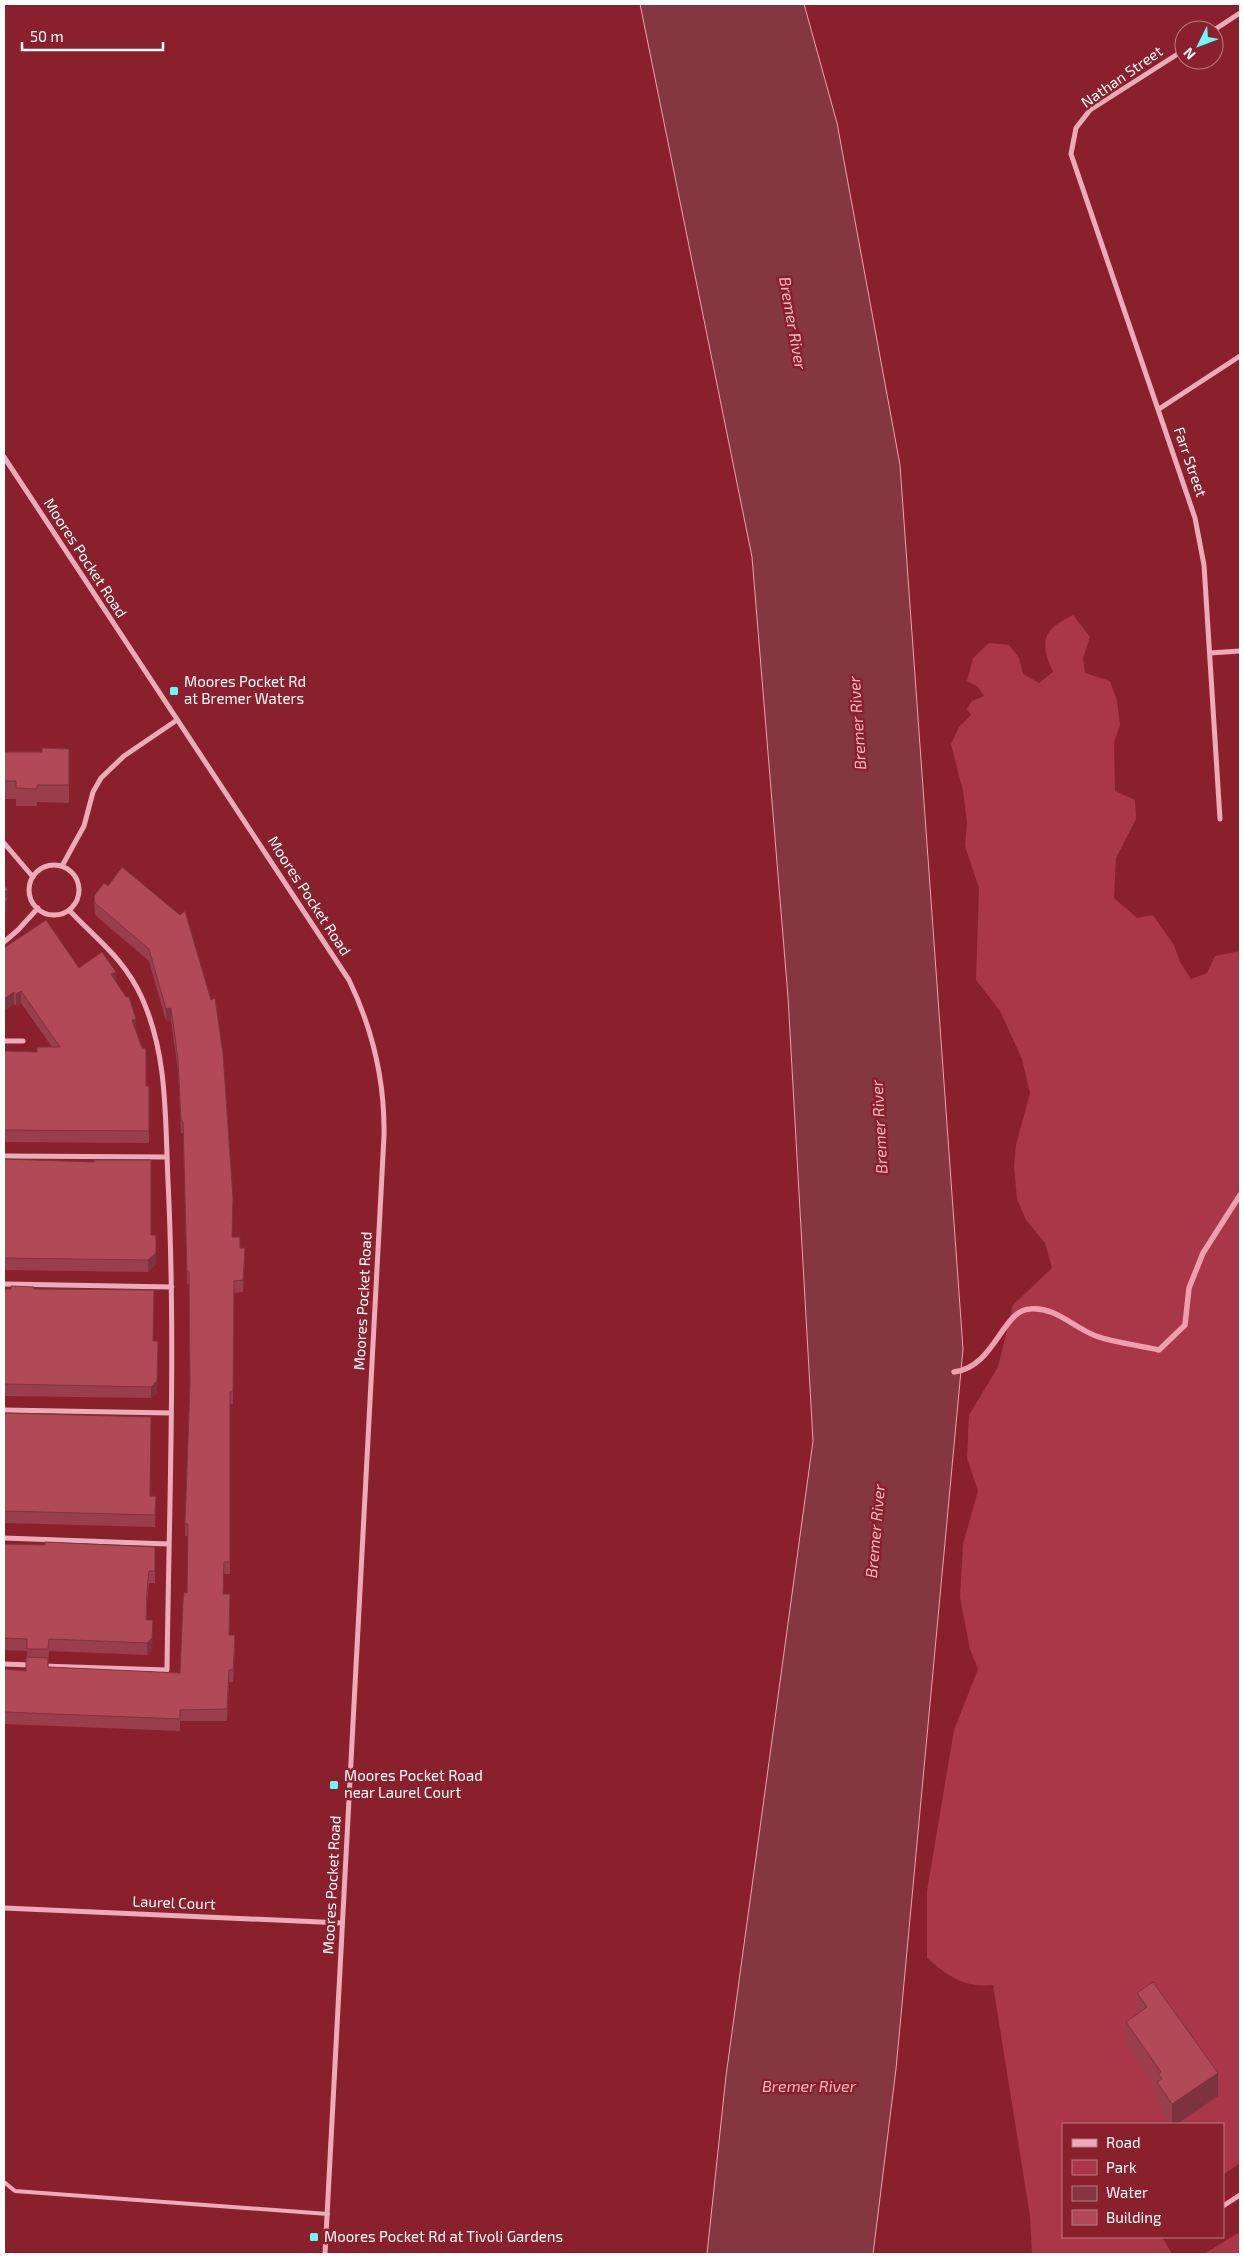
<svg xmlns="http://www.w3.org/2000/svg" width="1244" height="2258" viewBox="0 0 1244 2258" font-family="'Exo 2',sans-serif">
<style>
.green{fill:#aa3747}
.water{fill:#853740;stroke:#eda1ac}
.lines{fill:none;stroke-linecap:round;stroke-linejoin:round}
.stream{stroke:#eda1ac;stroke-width:5.5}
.service{stroke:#ebadb5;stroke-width:4}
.minor{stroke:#ebadb5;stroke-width:5}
.wall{fill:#993f4b}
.shaded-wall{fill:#7d333d}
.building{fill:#b24957;stroke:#7d333d}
.poi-dot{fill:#6ef5f8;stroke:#8b202d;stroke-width:2}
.labels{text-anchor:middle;stroke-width:5;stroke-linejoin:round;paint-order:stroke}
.street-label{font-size:15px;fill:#fff;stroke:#8b202d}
.poi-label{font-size:15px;fill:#fff;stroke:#8b202d;text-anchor:start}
.water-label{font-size:16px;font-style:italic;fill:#f2b9c1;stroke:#8b202d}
</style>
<rect width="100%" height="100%" fill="#8b202d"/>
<path class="green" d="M 1073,615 L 1090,637 L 1083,658 L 1085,673 L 1110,681 L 1117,701 L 1120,725 L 1114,742 L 1115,791 L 1135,800 L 1136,819 L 1116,858 L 1114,898 L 1137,918 L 1153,915 L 1174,945 L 1180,962 L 1191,979 L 1207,973 L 1215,956 L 1240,951 L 1240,2163 L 1223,2175 L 1223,2124 L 1063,2124 L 1063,2237 L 1162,2237 L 1172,2254 L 1032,2254 L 1030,2216 L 993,1985 C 964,1988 948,1976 927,1958 L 927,1891 L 954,1730 L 978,1669 L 970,1649 L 960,1598 L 963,1544 L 978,1491 L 967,1458 L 969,1415 L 998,1367 L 1013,1305 L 1052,1268 L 1045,1243 L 1026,1220 L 1017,1199 L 1014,1166 L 1016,1145 L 1030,1093 L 1022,1059 L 1000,1011 L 976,980 L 979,888 L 965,846 L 967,822 L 963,791 L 951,744 L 959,727 L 971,715 L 967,709 L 972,701 L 984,696 L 978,687 L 967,681 L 973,658 L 989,643 L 1009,645 L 1019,658 L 1023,674 L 1039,683 L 1053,672 C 1039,640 1043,630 1073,615 Z
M 1238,2233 L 1240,2237 L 1240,2254 L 1204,2254 Z"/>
<path class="water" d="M 640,4 L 804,4 L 837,123 L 900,465 L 963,1349 L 896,2069 L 873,2254 L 707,2254 L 726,2076 L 813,1441 L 788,997 L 752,557 Z"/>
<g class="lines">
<path class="stream" d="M 954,1372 C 995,1367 1002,1310 1030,1309 C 1057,1307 1072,1327 1096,1336 C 1115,1343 1139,1345 1159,1350 L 1185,1325 L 1189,1288 L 1203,1253 L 1240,1195"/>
<path class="service" d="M 4,2182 L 15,2191 L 328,2214"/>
<path class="minor" d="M 1214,30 L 1240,13
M 1184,50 L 1090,110 L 1076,128 L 1071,154 L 1195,518 L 1204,565 L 1220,819
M 1159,409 L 1240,356
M 4,457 L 349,980 C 373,1030 385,1081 384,1136 L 325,2254
M 1210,653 L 1240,651
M 4,843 L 33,877
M29 890a25 25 0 1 1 50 0a25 25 0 1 1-50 0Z
M 62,866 L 84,826 L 93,792 L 101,778 L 124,756 L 177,720
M 4,942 L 18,930 L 38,908
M 4,1041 L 23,1041
M 4,1156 L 167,1157
M 4,1284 L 172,1287
M 4,1410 L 171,1413
M 4,1538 L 168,1544
M 4,1664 L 31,1665
M 42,1666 L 167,1670 C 169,1507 176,1344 168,1181 C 165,1119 168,1056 142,998 C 124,958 97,940 69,910
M 4,1908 L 342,1923
M 1223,2206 L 1240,2195"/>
</g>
<path class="wall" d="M 69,749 L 69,803 L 37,802 L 37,806 L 16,806 L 16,799 L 4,799 L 4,752 L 42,752 Z
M 108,886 L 180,915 L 232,1237 L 240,1248 L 245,1260 L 243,1292 L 234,1293 L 233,1404 L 230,1404 L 230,1574 L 224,1574 L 223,1594 L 230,1606 L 229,1635 L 235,1647 L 233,1682 L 229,1682 L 227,1721 L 180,1721 L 180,1731 L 4,1724 L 4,1669 L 26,1671 L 27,1657 L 27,1651 L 4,1650 L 4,1544 L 155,1547 L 155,1583 L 149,1583 L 147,1602 L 147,1620 L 152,1650 L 147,1655 L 49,1651 L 48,1667 L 180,1673 L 187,1593 L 188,1536 L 185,1536 L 185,1524 L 190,1386 L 189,1284 L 187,1284 L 183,1133 L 181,1133 L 178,1071 L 171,1020 L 166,1021 L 149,961 L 95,915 L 94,896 Z
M 4,948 L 79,968 L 116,981 L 136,1030 L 146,1086 L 149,1086 L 149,1143 L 4,1142 L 4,1051 L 37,1052 L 52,1047 L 21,1003 L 16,1006 L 14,1004 L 4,1011 Z
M 4,1159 L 151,1235 L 156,1235 L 156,1264 L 148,1272 L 4,1270 Z
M 4,1289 L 34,1289 L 153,1341 L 157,1393 L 151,1398 L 4,1396 Z
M 4,1413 L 150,1496 L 156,1496 L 155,1527 L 4,1523 Z
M 1137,1993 L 1218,2096 L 1177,2124 L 1170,2124 L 1157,2106 L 1157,2090 L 1126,2045 L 1126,2022 L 1137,2014 Z"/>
<path class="shaded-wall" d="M 8,890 L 7,912 L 4,914 L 4,892 Z
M 116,972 L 116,983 L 111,974 Z
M 21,991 L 21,1003 L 16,1006 L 16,994 Z
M 14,992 L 14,1004 L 4,1011 L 4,999 Z
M 171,1008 L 171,1020 L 166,1021 L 166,1009 Z
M 136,1019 L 136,1031 L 132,1020 Z
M 245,1248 L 245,1260 L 243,1292 L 243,1280 Z
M 156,1253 L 156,1264 L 148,1272 L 148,1260 Z
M 158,1341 L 157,1393 L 151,1398 L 151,1387 Z
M 153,1632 L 152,1650 L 147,1655 L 147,1643 Z
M 1218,2073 L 1218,2096 L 1177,2124 L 1172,2124 L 1172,2104 Z"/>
<path class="building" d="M 42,748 L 69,749 L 69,785 L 37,785 L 37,789 L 16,788 L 16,781 L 4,781 L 4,752 L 42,752 Z
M 122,867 L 180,915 L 185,911 L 211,1000 L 215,998 L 223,1054 L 233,1198 L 232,1237 L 240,1237 L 240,1248 L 245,1248 L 243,1280 L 234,1281 L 233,1392 L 230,1392 L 230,1562 L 224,1562 L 223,1594 L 230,1594 L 229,1635 L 235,1635 L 233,1670 L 229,1670 L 227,1709 L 180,1710 L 180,1719 L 4,1712 L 4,1669 L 26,1671 L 26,1657 L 48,1658 L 48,1667 L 180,1673 L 183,1602 L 184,1592 L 187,1593 L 188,1524 L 185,1524 L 190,1384 L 189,1272 L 187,1272 L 183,1121 L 181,1121 L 178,1059 L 171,1008 L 166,1009 L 149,949 L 95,903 L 94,896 L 104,883 L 108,886 Z
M 4,884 L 8,890 L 4,892 Z
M 4,894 L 7,900 L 4,902 Z
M 46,920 L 79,968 L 102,952 L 116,972 L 111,974 L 126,997 L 129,997 L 136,1019 L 132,1020 L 142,1048 L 146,1048 L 146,1086 L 149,1086 L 149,1131 L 4,1130 L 4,1051 L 37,1052 L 37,1047 L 60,1047 L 21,991 L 16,994 L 14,992 L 4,999 L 4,948 Z
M 4,1159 L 94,1162 L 94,1160 L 151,1160 L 151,1235 L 156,1235 L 156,1253 L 148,1260 L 4,1258 Z
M 11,1286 L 34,1287 L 34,1289 L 154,1290 L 153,1341 L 158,1341 L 157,1381 L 151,1387 L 4,1384 L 4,1289 L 11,1289 Z
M 4,1413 L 151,1417 L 150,1496 L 156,1496 L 155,1515 L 4,1511 Z
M 45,1542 L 155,1547 L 155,1571 L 149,1571 L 147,1590 L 146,1620 L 153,1620 L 152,1638 L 147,1643 L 49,1639 L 48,1649 L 27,1649 L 27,1639 L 4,1638 L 4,1544 L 45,1545 Z
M 1153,1982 L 1218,2073 L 1172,2104 L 1157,2082 L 1162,2079 L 1158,2074 L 1161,2072 L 1126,2022 L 1147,2007 L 1137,1993 Z"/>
<g class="poi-dot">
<rect x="169" y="686" width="10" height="10" rx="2.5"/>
<rect x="329" y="1780" width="10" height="10" rx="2.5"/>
<rect x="309" y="2232" width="10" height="10" rx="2.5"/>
</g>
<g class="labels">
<g class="street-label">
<text transform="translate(1122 77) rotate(-35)" y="5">Nathan Street</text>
<text transform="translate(1190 462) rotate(71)" y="5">Farr Street</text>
<text transform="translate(85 558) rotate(57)" y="5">Moores Pocket Road</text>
<text transform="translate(309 896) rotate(57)" y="5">Moores Pocket Road</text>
<text transform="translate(363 1301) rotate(-87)" y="5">Moores Pocket Road</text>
<text transform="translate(332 1885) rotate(-87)" y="5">Moores Pocket Road</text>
<text transform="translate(174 1903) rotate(2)" y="5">Laurel Court</text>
</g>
<g class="poi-label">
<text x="184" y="687">Moores Pocket Rd<tspan x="184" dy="17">at Bremer Waters</tspan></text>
<text x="344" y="1781">Moores Pocket Road<tspan x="344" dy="17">near Laurel Court</tspan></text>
<text x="324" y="2242">Moores Pocket Rd at Tivoli Gardens</text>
</g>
<g class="water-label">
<text transform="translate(793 323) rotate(80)" y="6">Bremer River</text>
<text transform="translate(857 723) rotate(-94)" y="6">Bremer River</text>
<text transform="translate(879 1127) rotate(-93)" y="6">Bremer River</text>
<text transform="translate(875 1531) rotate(-85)" y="6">Bremer River</text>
<text x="809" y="2092">Bremer River</text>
</g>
</g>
<rect width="1244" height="2258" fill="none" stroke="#ffffff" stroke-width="10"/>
<rect x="1062" y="2123" width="162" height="115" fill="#8b202d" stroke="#b97981"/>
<rect x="1072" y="2139" width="25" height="8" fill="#ebadb5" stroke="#b97981"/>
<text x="1106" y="2148" font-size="15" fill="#ffffff">Road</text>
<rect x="1072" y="2160" width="25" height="15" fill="#aa3747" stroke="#b97981"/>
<text x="1106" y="2173" font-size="15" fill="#ffffff">Park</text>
<rect x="1072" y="2186" width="25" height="15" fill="#853740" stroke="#b97981"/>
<text x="1106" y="2198" font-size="15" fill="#ffffff">Water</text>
<rect x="1072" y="2210" width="25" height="15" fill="#b24957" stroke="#b97981"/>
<text x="1106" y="2223" font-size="15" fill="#ffffff">Building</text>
<g transform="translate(1199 45) rotate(228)"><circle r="24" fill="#8b202d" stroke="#b97981"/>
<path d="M0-4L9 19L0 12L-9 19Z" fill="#6ef5f8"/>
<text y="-8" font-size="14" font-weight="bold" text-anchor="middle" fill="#ffffff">N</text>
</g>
<path d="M22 42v8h141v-8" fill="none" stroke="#ffffff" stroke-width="2.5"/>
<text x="30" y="42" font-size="15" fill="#ffffff" stroke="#8b202d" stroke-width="4" paint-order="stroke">50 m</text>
</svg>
